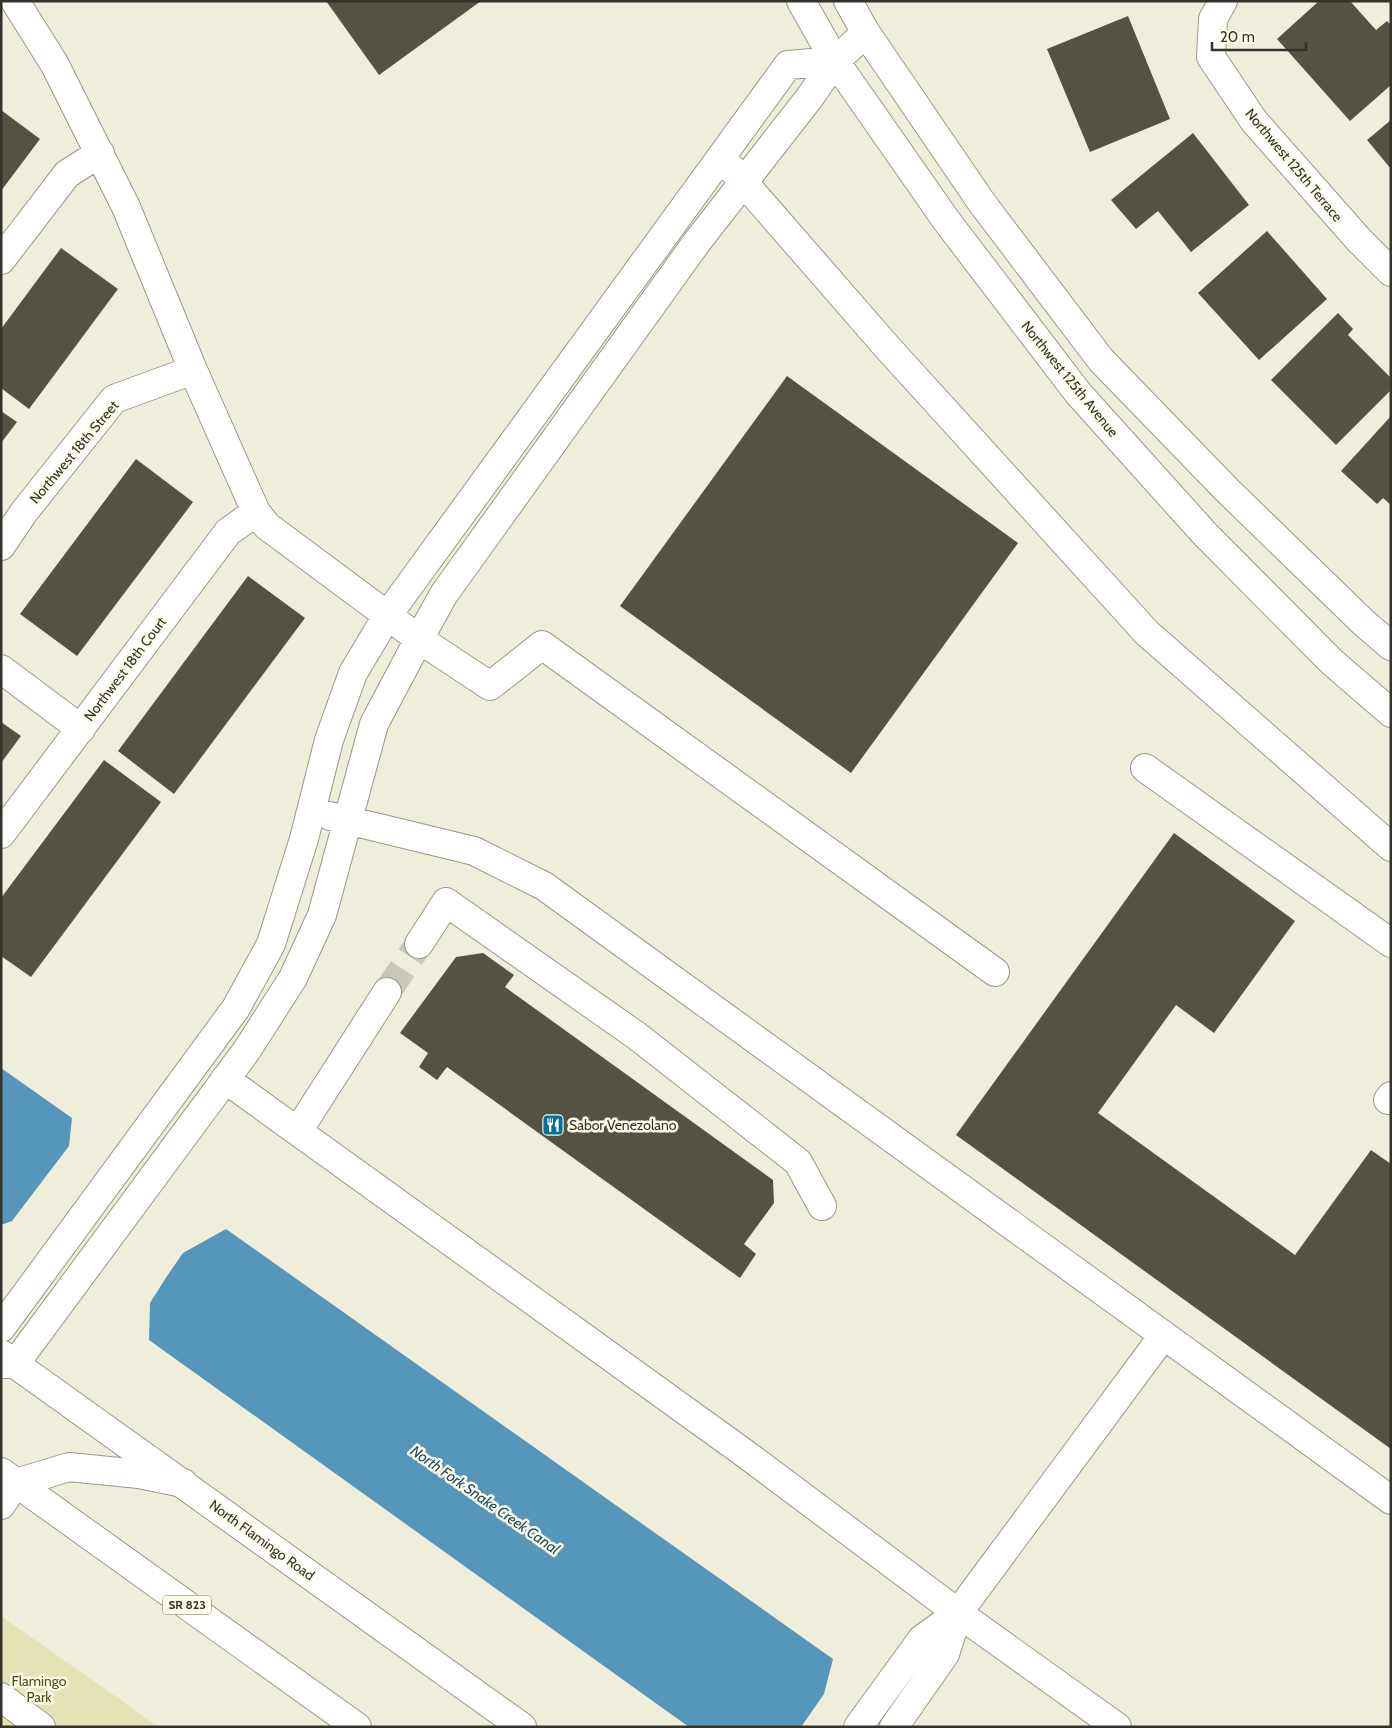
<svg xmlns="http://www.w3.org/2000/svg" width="1392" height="1728" viewBox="0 0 1392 1728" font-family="Cabin,sans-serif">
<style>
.green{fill:#e4e3b7}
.water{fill:#5796bb}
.building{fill:#545343}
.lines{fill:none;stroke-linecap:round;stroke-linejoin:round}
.minor-tunnel{stroke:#c9c9b8;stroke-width:28;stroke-dasharray:28 14;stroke-linecap:butt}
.minor-casing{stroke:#999987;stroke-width:30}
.highway-casing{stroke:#999987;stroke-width:30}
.minor{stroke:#fff;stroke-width:28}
.highway{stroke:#fff;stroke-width:28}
.labels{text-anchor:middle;stroke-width:5;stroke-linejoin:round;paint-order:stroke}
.shield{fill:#fcfce8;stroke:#6f6f64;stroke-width:1}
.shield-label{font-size:12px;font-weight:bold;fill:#33332b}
.street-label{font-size:14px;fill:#33332b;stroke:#fcfce8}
.poi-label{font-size:14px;fill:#33332b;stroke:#fcfce8;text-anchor:start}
.park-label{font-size:14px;fill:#504d1c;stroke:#fcfce8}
.water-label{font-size:15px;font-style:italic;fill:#1a4c67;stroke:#fcfce8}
</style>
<rect width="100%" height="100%" fill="#efeedb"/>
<path class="green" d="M 1,1616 L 159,1727 L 1,1727 Z"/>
<path class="water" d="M 1,1068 L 72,1118 L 69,1146 L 12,1221 L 1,1225 Z
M 226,1229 L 833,1659 L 824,1694 L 801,1727 L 689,1727 L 149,1340 L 150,1303 L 167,1276 L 183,1253 Z"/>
<path class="building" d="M 326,1 L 481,1 L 379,75 Z
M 1319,1 L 1350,1 L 1376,30 L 1387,21 L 1391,25 L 1391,85 L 1350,121 L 1277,39 Z
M 1128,16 L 1170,119 L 1090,152 L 1047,49 Z
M 1,110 L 40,139 L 1,191 Z
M 1391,120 L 1391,169 L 1367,140 Z
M 1193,133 L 1249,205 L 1191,252 L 1158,211 L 1136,229 L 1111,200 Z
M 1267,231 L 1327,299 L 1259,360 L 1198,293 Z
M 61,248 L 118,289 L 29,409 L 1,388 L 1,329 Z
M 1338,313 L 1353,329 L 1348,335 L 1391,378 L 1391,390 L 1336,445 L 1271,380 Z
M 787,376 L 1018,543 L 851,773 L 620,606 Z
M 1,411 L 17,422 L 1,443 Z
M 1391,416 L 1391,505 L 1383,498 L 1377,504 L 1341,471 Z
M 136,459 L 193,502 L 77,656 L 20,614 Z
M 248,576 L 305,618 L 174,794 L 118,751 Z
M 1,722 L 21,736 L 1,763 Z
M 104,760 L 161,802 L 31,977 L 1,956 L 1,898 Z
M 1174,833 L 1295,921 L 1214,1033 L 1176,1005 L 1098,1113 L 1295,1255 L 1371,1150 L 1391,1164 L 1391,1449 L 956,1135 Z
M 483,953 L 514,975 L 505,987 L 773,1180 L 774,1203 L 744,1244 L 756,1254 L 740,1278 L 447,1067 L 437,1080 L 419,1067 L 428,1053 L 400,1033 L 456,957 Z"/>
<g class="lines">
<path class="minor-tunnel" d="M 387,992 L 419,944"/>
<g class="minor-casing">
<path id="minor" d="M 15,1 L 55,65 L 126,207 L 193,370 L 256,512 L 267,526 L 419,639 L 490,686 L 542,645 L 995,972
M 801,1 L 835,61 L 946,220 L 1078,393 L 1204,533 L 1332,662 L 1391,713
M 848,1 L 866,33 L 982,203 L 1101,360 L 1226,489 L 1364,623 L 1391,646
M 1223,1 L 1213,19 L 1211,57 L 1254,121 L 1359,240 L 1391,272
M 732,169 L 887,347 L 1147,633 L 1391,847
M 1,260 L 67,174 L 100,153
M 1,546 L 24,512 L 114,399 L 193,370
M 1,669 L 81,729
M 1145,768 L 1391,943
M 330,816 L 474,851 L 544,886 L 1391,1500
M 1,834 L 228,532 L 256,512
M 419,944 L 446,902 L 637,1036 L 798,1162 L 822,1206
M 225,1079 L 747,1455 L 958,1613 L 1117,1727
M 1388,1100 L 1391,1096
M 298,1131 L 387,992
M 1,1328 L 236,1008 L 271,944 L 304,839 L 329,740 L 353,673 L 387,616 L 788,65 L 835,61
M 1,1364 L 15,1364 L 247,1050 L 293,978 L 322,915 L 374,724 L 419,639 L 444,594 L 697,242 L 810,97 L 835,61 L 866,33
M 1,1505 L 16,1483 L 69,1467 L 139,1474 L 183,1483
M 1,1697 L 41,1727
M 858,1727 L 922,1639 L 958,1613 L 1163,1336
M 894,1727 L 945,1654 L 958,1613"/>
</g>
<g class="highway-casing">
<path id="highway" d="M 1,1354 L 522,1727
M 1,1472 L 357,1727"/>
</g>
<use href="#minor" class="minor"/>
<use href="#highway" class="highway"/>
</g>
<defs>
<g id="restaurant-square" transform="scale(1.125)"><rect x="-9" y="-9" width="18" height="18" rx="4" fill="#06709c" stroke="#fcfce8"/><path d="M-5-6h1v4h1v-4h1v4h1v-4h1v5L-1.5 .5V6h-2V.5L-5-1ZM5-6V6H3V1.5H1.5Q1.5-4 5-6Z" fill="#fff"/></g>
</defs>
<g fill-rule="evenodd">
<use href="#restaurant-square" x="553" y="1125"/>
</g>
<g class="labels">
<rect class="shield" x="163" y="1595.5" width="48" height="19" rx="4"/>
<g class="shield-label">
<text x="187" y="1609">SR 823</text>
</g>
<g class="street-label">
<text transform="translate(1294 165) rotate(50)" y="5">Northwest 125th Terrace</text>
<text transform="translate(1070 379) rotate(51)" y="5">Northwest 125th Avenue</text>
<text transform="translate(74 452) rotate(-50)" y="5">Northwest 18th Street</text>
<text transform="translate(125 669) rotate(-53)" y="5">Northwest 18th Court</text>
<text transform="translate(262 1540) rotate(36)" y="5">North Flamingo Road</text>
</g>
<g class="poi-label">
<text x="569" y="1130">Sabor Venezolano</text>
</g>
<g class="park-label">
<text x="39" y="1686">Flamingo<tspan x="39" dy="16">Park</tspan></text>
</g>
<g class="water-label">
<text transform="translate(485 1500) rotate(35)" y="5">North Fork Snake Creek Canal</text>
</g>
</g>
<rect width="1392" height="1728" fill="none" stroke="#33332b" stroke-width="5"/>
<path d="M1212 42v8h94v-8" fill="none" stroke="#33332b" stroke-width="2.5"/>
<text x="1220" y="42" font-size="15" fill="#33332b" stroke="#fcfce8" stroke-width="4" paint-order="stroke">20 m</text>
</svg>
